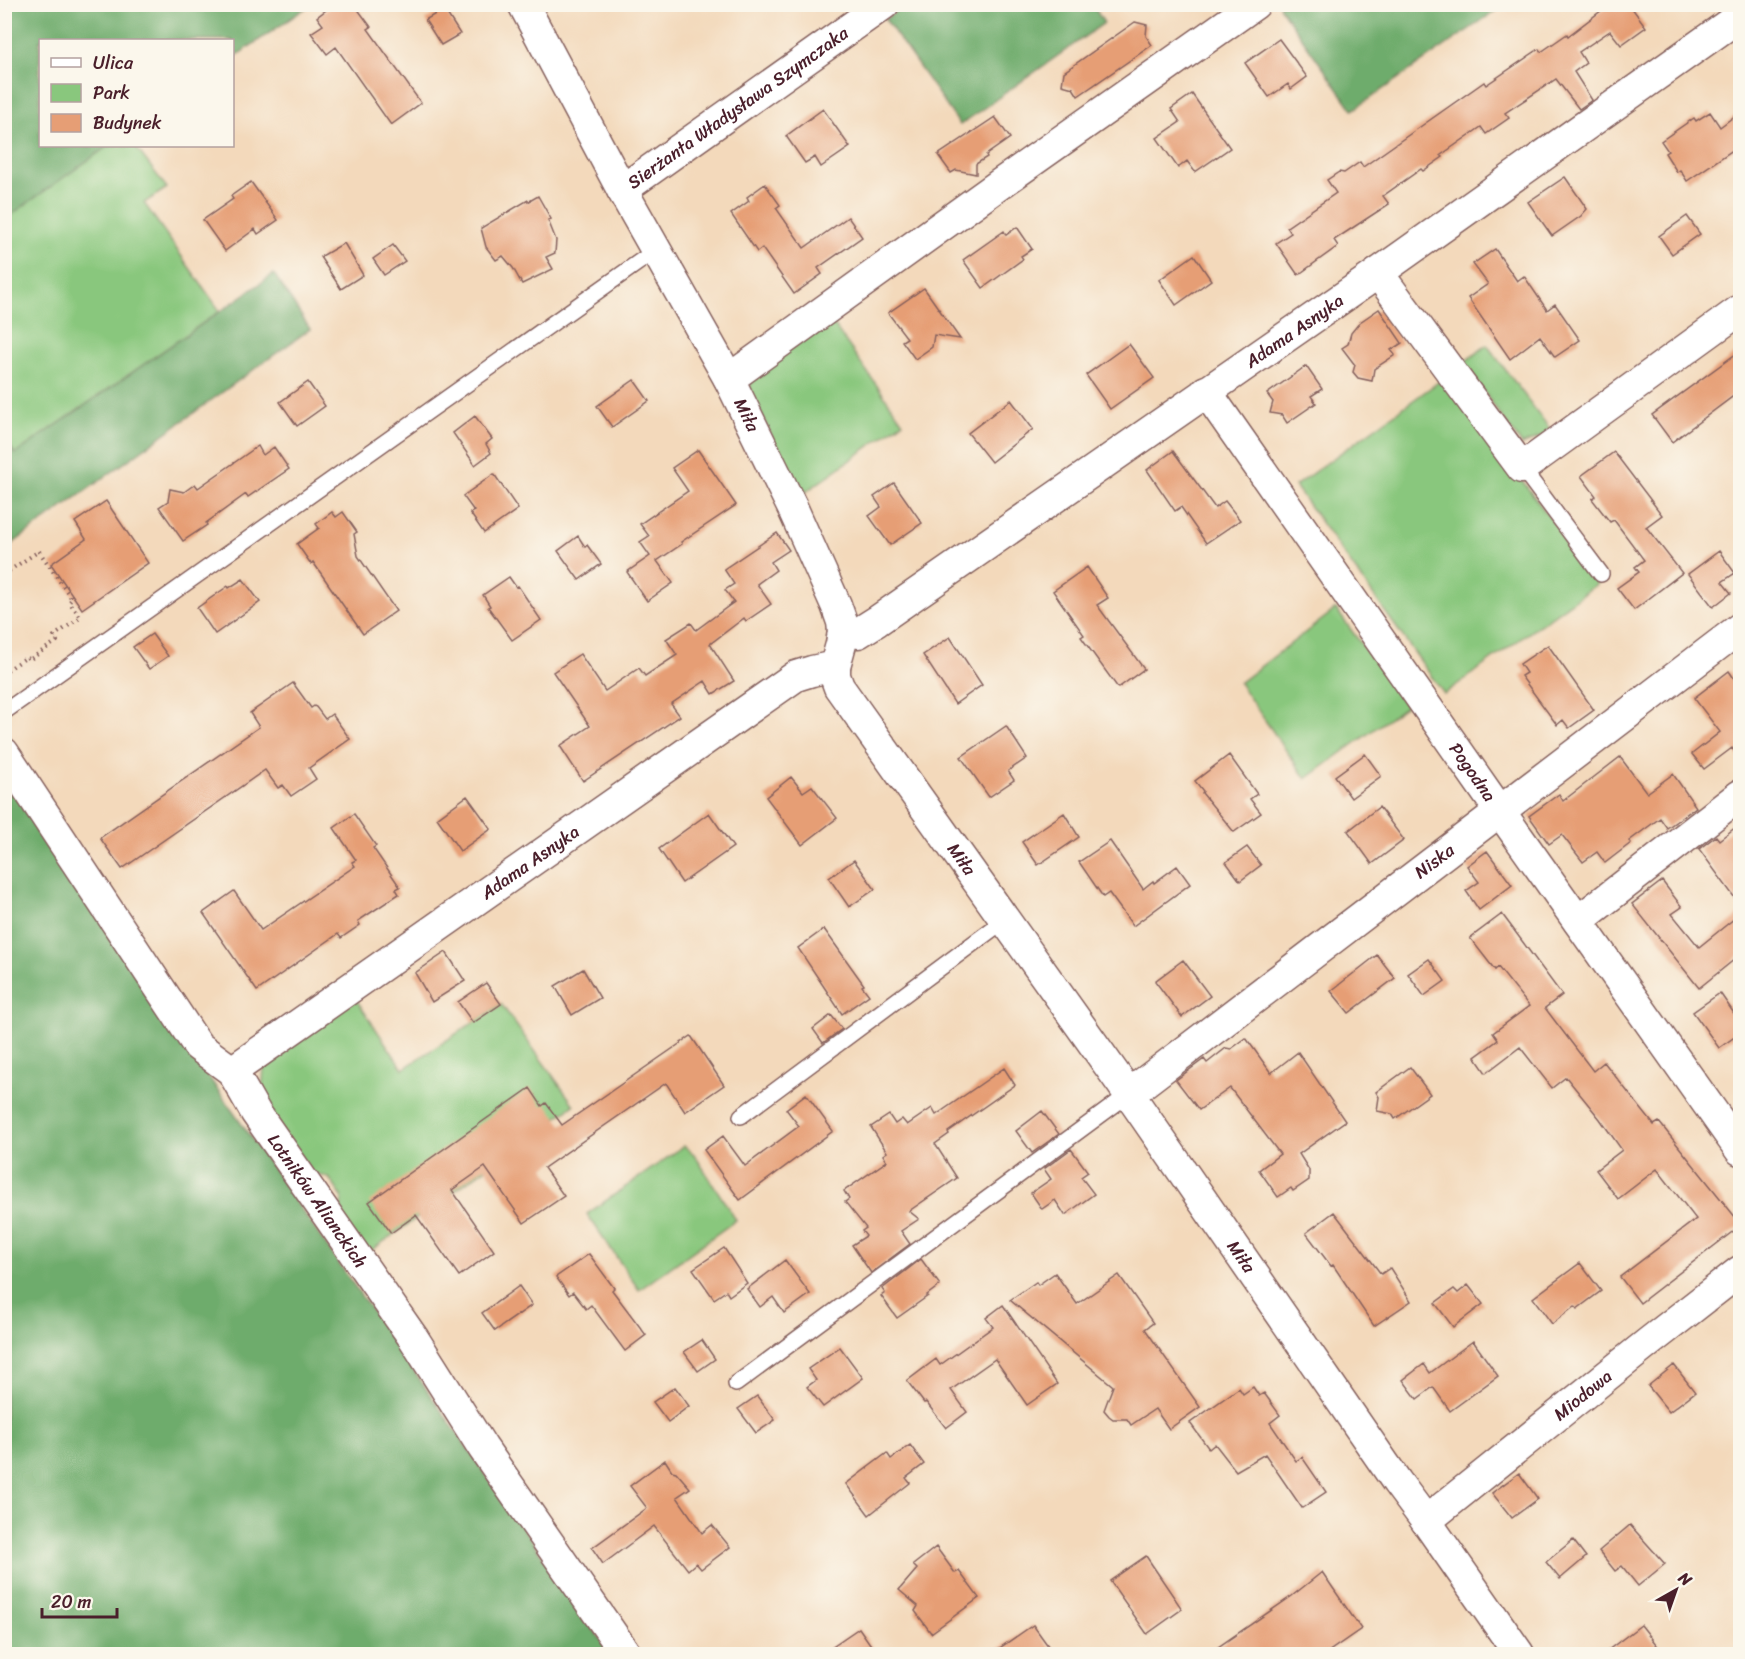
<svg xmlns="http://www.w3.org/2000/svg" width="1745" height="1659" viewBox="0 0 1745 1659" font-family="Sriracha,sans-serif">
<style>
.green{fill:#89c77d;stroke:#6a7354;stroke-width:1.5}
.forest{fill:#6eac6c;stroke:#5c664c;stroke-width:1.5}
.building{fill:#e69e75}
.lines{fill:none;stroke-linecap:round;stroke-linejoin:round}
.service-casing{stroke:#85605d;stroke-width:18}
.minor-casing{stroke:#85605d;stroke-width:33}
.path{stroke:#85605d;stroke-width:4;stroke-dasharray:1.5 4.5;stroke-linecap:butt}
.service{stroke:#fff;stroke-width:15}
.minor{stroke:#fff;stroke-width:30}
.labels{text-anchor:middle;stroke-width:4.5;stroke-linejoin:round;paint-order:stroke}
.street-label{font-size:18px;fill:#4a1f2b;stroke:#fbf7ec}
</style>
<rect width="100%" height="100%" fill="#fbf7ec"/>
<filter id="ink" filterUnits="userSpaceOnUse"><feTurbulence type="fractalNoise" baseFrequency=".0167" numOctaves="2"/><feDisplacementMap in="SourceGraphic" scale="12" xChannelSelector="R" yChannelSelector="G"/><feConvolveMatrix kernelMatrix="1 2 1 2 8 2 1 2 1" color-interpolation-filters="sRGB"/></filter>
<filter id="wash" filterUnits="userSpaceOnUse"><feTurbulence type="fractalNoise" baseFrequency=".008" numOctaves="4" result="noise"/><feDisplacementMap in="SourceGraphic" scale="24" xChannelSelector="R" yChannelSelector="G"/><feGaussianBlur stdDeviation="1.35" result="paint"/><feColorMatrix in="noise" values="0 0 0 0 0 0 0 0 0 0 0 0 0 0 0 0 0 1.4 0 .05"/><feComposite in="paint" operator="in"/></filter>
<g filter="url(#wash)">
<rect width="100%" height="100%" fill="#f3d9bb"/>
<path class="green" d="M 108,146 L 135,146 L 167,188 L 144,203 L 220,311 L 15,454 L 4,438 L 4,219 Z
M 831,321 L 903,422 L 800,496 L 749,389 L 753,375 Z
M 1487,345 L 1552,432 L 1522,445 L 1463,363 Z
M 1448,375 L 1521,479 L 1598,583 L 1444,694 L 1295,486 Z
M 1336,609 L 1406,706 L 1306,779 L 1239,683 Z
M 353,995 L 403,1069 L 501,1004 L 574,1105 L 365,1255 L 340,1218 L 342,1197 L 329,1178 L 308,1172 L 261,1102 L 265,1056 Z
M 684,1146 L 694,1154 L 736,1220 L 639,1290 L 587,1214 Z"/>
<path class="forest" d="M 5,4 L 310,4 L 310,5 L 233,58 L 232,40 L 40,40 L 40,146 L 108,146 L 5,219 Z
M 1092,4 L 1104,23 L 960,125 L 885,19 L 906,5 Z
M 1280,5 L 1280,4 L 1504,5 L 1353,110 L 1279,6 Z
M 274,274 L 310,329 L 5,549 L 5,438 L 15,454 Z
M 4,769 L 213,1083 L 611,1654 L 5,1654 Z"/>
<g id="blocks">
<path class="building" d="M 334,4 L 354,4 L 371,27 L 368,29 L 421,103 L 391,125 L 336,47 L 327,54 L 311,33 L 323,25 L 317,17 Z
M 1610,4 L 1629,4 L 1646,27 L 1621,45 L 1610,31 L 1579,52 L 1586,63 L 1574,72 L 1592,100 L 1579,109 L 1556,79 L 1505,113 L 1509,118 L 1486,134 L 1481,127 L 1441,155 L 1443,157 L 1423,171 L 1421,169 L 1383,196 L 1389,204 L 1334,240 L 1338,246 L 1298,275 L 1276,243 L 1291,233 L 1287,227 L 1336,193 L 1327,180 L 1339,172 L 1344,173 L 1360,162 L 1363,167 L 1484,82 L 1486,85 L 1539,49 L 1541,52 L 1567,34 L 1568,36 Z
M 444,9 L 460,34 L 441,45 L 425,20 Z
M 1135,22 L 1147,25 L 1146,36 L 1152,45 L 1078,96 L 1073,88 L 1062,85 L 1064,72 Z
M 1279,39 L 1307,77 L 1291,89 L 1288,84 L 1269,97 L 1245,63 Z
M 1192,94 L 1230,148 L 1195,172 L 1187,161 L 1178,168 L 1157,138 L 1180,122 L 1171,109 Z
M 823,109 L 850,147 L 821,167 L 815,157 L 805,163 L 786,136 Z
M 1710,112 L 1720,127 L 1740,112 L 1740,145 L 1687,181 L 1680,170 L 1677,172 L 1665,153 L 1668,151 L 1661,141 L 1694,118 L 1696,121 Z
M 995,117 L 1010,138 L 986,155 L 987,157 L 976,164 L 976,174 L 956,170 L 951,173 L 938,155 Z
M 1565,177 L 1587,209 L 1581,216 L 1552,236 L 1528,202 Z
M 251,182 L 278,220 L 258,234 L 255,229 L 225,251 L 203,220 L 233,199 L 231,196 Z
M 765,184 L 780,205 L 776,208 L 804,248 L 848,217 L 862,237 L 818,268 L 822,274 L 794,294 L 762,248 L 757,252 L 731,214 L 749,201 L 747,197 Z
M 538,196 L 551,219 L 548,220 L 556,240 L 555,253 L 546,257 L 553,269 L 522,284 L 513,268 L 503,256 L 496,260 L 486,247 L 481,228 L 528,200 L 528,202 Z
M 1687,216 L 1700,234 L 1672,254 L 1659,236 Z
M 1017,227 L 1032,249 L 1021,256 L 1023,259 L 983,288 L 963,260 L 1004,231 L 1006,235 Z
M 344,243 L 363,275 L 341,289 L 320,257 Z
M 393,245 L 405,261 L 384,275 L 373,259 Z
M 1495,249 L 1517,281 L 1524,276 L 1547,310 L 1555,304 L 1580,340 L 1555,357 L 1540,336 L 1510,359 L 1468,298 L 1488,284 L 1473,264 Z
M 1194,255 L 1211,280 L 1176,305 L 1159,280 Z
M 924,288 L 960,339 L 934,335 L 932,347 L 915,359 L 902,341 L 907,338 L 888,313 Z
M 1379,309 L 1402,343 L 1391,350 L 1395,355 L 1374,369 L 1372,381 L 1358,378 L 1353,372 L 1355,365 L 1342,348 L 1348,344 L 1351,333 L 1360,322 Z
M 1129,344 L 1154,378 L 1110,409 L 1086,375 Z
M 1740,351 L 1740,391 L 1672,442 L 1652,415 Z
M 1306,366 L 1322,389 L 1311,396 L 1316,403 L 1287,423 L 1282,415 L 1270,413 L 1273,402 L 1267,394 Z
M 634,380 L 649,401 L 612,427 L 597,406 Z
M 308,382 L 325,406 L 297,426 L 280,402 Z
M 1011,400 L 1033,429 L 991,462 L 968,433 Z
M 475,416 L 492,439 L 486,444 L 491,453 L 475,465 L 453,433 Z
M 258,446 L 263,455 L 274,447 L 289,469 L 248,497 L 246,494 L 206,523 L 207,525 L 183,541 L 159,507 L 168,501 L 170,489 L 184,492 L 195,484 L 198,488 Z
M 698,450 L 736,505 L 681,542 L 682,544 L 657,561 L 673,583 L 647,601 L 627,572 L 650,556 L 640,542 L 649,536 L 640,524 L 688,491 L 672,468 Z
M 1173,451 L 1215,508 L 1225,501 L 1240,520 L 1206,543 L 1181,507 L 1175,511 L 1147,470 Z
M 1614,452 L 1662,515 L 1646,527 L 1682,573 L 1634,610 L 1617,588 L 1639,572 L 1635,567 L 1644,560 L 1614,520 L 1610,522 L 1592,499 L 1596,496 L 1581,476 Z
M 494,474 L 518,509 L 484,533 L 470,513 L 474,511 L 463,496 Z
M 894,483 L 922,523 L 890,545 L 869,516 L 881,507 L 874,497 Z
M 106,501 L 148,563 L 82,609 L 51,564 L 86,539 L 75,522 Z
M 332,512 L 336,517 L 343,512 L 357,532 L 354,534 L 358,556 L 396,611 L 363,634 L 313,562 L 311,564 L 297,544 L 319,528 L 316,524 Z
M 777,533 L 789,550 L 771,562 L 776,570 L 757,584 L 771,604 L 746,621 L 744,618 L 710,644 L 734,681 L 713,694 L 705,681 L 671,704 L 680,716 L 583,781 L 560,746 L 590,726 L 553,672 L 580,654 L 605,691 L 639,668 L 645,676 L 677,655 L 666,639 L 691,623 L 696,630 L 734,602 L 725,590 L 734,584 L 724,569 Z
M 578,536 L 585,547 L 587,545 L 601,564 L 579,580 L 558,551 Z
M 1719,551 L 1735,573 L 1722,582 L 1731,593 L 1713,607 L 1688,574 Z
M 1087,567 L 1108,598 L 1097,605 L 1144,669 L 1118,688 L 1081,637 L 1084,635 L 1053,591 Z
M 509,577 L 516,587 L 518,586 L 541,620 L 512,640 L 488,607 L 490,606 L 483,595 Z
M 243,579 L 260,602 L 215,634 L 197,608 L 228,586 L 229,588 Z
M 152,634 L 168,656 L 149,669 L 133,647 Z
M 950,637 L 982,685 L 955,704 L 923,655 Z
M 1548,645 L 1594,710 L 1569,728 L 1563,720 L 1557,725 L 1521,676 L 1526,673 L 1520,664 Z
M 1729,671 L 1740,687 L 1740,759 L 1732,748 L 1704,769 L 1692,754 L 1720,732 L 1694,698 Z
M 293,683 L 311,708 L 314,706 L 316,707 L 325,719 L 332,714 L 350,739 L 309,768 L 316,779 L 291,796 L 283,785 L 278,788 L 265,770 L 122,869 L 100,838 L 259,727 L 250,713 Z
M 1006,726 L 1027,758 L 1008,771 L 1014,780 L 989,797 L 961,757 Z
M 1365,754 L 1381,776 L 1351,798 L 1335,776 Z
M 1229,755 L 1257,794 L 1250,799 L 1261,813 L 1234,832 L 1202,793 L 1203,791 L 1195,781 Z
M 1620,757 L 1647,793 L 1673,774 L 1696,807 L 1667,828 L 1660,818 L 1629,841 L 1631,843 L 1605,863 L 1597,852 L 1583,862 L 1562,835 L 1549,844 L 1529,816 L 1559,794 L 1563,801 Z
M 791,777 L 803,792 L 812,786 L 837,818 L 802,845 L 766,797 Z
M 467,796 L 491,829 L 460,851 L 437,818 Z
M 1379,807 L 1404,840 L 1372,864 L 1348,831 Z
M 709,813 L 733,847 L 682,883 L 659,849 Z
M 1064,813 L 1079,837 L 1038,865 L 1022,842 Z
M 354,814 L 376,846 L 373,848 L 400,887 L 396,889 L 399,894 L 358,921 L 360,925 L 341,938 L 338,934 L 257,991 L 203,913 L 234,891 L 261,930 L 355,866 L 352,862 L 356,860 L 334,828 Z
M 1740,824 L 1740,905 L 1699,849 L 1716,836 L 1719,840 Z
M 1110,841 L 1143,889 L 1153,881 L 1154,883 L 1177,866 L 1190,884 L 1133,926 L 1109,893 L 1103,897 L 1079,862 Z
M 1247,847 L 1261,865 L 1240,881 L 1226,862 Z
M 1487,851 L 1512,885 L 1479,910 L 1466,891 L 1479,882 L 1467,866 Z
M 854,860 L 875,889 L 849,907 L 829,878 Z
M 1662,881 L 1682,907 L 1672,914 L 1699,947 L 1740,914 L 1740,955 L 1699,988 L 1632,904 Z
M 1502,914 L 1562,995 L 1545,1008 L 1593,1071 L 1604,1062 L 1654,1125 L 1659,1122 L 1740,1223 L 1740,1226 L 1640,1303 L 1620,1277 L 1696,1219 L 1657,1169 L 1618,1199 L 1596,1170 L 1622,1150 L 1600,1119 L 1566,1077 L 1552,1088 L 1520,1047 L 1486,1073 L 1475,1057 L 1498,1040 L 1493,1033 L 1529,1006 L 1498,967 L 1495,970 L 1470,938 Z
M 824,929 L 864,985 L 862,986 L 869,995 L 842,1014 L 798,948 Z
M 446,952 L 465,981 L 432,1002 L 415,973 Z
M 1377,955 L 1395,978 L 1349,1013 L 1331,991 Z
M 1429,959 L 1445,981 L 1424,996 L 1408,974 Z
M 1183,960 L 1210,996 L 1182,1017 L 1155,981 Z
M 583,969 L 600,998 L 572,1015 L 555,986 Z
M 486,983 L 501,1004 L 473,1023 L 458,1002 Z
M 1720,993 L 1740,1022 L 1740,1033 L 1719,1048 L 1693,1012 Z
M 831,1015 L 842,1029 L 823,1043 L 813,1029 Z
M 691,1036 L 724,1085 L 685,1112 L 666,1083 L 544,1168 L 564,1196 L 524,1223 L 485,1167 L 452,1190 L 494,1251 L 459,1276 L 416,1215 L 391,1233 L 369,1202 L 530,1088 L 542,1106 L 546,1103 L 562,1125 Z
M 1246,1038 L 1271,1073 L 1298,1052 L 1345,1121 L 1299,1154 L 1309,1170 L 1309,1180 L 1293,1191 L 1291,1188 L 1278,1197 L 1259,1170 L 1280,1154 L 1230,1088 L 1199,1110 L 1176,1080 L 1204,1059 L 1207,1063 L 1226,1048 L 1231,1049 Z
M 1410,1067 L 1430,1094 L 1395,1119 L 1392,1114 L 1377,1111 L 1379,1097 L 1376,1092 Z
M 1004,1068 L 1015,1085 L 948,1132 L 949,1134 L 935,1144 L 957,1178 L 909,1211 L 919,1219 L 901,1231 L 910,1244 L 871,1273 L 852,1245 L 866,1236 L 862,1231 L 866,1228 L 845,1202 L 849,1199 L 844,1191 L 887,1161 L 883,1155 L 887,1152 L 871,1127 L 889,1115 L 895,1124 L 902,1119 L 907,1125 L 932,1108 L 936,1115 Z
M 806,1094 L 833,1131 L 740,1200 L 704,1150 L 723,1136 L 745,1166 L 799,1126 L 786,1109 Z
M 1042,1111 L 1059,1134 L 1032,1153 L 1016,1131 Z
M 1071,1149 L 1088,1172 L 1081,1177 L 1094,1194 L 1065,1215 L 1055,1200 L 1042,1209 L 1031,1193 L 1051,1179 L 1044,1169 Z
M 1334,1212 L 1381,1274 L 1390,1268 L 1411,1301 L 1374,1326 L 1333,1265 L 1331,1266 L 1306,1233 Z
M 724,1248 L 747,1283 L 729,1296 L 726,1291 L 714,1299 L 693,1269 Z
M 589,1254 L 614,1288 L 612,1290 L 646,1335 L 625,1351 L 591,1305 L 586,1309 L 573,1292 L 569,1295 L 556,1277 Z
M 921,1259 L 940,1285 L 927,1295 L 928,1296 L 897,1318 L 881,1296 L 885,1293 L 882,1289 Z
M 785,1260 L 810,1294 L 784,1313 L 773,1297 L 760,1307 L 747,1289 Z
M 1580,1263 L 1601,1291 L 1577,1309 L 1575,1306 L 1552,1324 L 1533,1298 Z
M 1055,1273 L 1077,1304 L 1119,1275 L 1153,1323 L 1145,1329 L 1200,1407 L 1169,1429 L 1155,1409 L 1131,1425 L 1127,1419 L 1113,1419 L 1109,1416 L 1104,1410 L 1113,1386 L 1010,1300 L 1036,1282 L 1038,1285 Z
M 1468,1285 L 1483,1304 L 1453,1327 L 1435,1303 L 1454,1289 L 1458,1293 Z
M 519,1286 L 532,1305 L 495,1331 L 482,1313 Z
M 1003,1305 L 1057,1384 L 1027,1405 L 995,1359 L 951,1390 L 967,1412 L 946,1428 L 926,1402 L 924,1403 L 907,1381 L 936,1359 L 940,1365 L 993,1327 L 986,1318 Z
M 702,1340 L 715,1359 L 698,1371 L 684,1352 Z
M 1473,1341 L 1498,1376 L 1450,1411 L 1433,1387 L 1417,1399 L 1403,1380 L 1424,1364 L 1430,1373 Z
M 840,1347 L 863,1378 L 823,1407 L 807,1387 L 816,1380 L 808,1369 Z
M 1674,1365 L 1695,1392 L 1669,1412 L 1648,1386 Z
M 675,1387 L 689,1406 L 668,1422 L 653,1402 Z
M 1253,1387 L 1259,1396 L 1264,1393 L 1280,1415 L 1270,1423 L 1296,1461 L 1302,1457 L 1326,1492 L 1302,1508 L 1265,1454 L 1236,1471 L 1215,1444 L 1209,1449 L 1190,1423 L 1239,1388 L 1243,1394 Z
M 757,1396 L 775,1420 L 756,1433 L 738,1409 Z
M 910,1445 L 924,1464 L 906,1478 L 910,1483 L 869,1515 L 846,1484 L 887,1453 L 891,1459 Z
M 665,1460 L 672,1471 L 676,1472 L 690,1488 L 677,1497 L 702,1533 L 712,1525 L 730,1547 L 701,1569 L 696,1563 L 688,1570 L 654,1526 L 603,1564 L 592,1548 L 647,1508 L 630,1486 Z
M 1519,1473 L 1538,1499 L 1512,1518 L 1492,1493 Z
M 1630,1525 L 1665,1564 L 1638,1586 L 1622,1566 L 1615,1571 L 1599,1551 Z
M 1573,1540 L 1586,1557 L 1560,1579 L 1546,1562 Z
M 936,1547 L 955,1573 L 959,1571 L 979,1598 L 931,1633 L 915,1611 L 918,1606 L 899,1590 L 917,1569 L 913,1565 Z
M 1146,1556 L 1182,1609 L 1147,1634 L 1110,1581 Z
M 1322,1572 L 1361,1629 L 1325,1654 L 1208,1654 L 1292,1596 Z
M 1033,1625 L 1054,1654 L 991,1654 Z
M 1641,1625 L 1664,1654 L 1603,1654 Z
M 859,1628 L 877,1654 L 821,1654 Z"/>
</g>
</g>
<g filter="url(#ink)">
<use href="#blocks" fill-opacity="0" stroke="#85605d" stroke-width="1.5"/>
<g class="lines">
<g class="service-casing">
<path id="service" d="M 1522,468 L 1601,574
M 4,712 L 656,250
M 741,1116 L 1006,919
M 736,1384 L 1129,1094"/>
</g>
<g class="minor-casing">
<g id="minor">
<path id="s1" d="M 523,4 L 622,190 L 729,379 L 793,509 L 836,605 L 842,622 L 843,631 L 841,644 L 835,666 L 835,676 L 839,687 L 1129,1094 L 1397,1482 L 1426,1521 L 1519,1654"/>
<path id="s2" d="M 622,190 L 884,4"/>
<path d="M 1378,273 L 1522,468 L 1740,310"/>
<path d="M 729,379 L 1000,184 L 1255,4"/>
<path id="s3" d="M 1206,391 L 1499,810 L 1740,1150"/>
<path id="s4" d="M 843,631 L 858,633 L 877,621 L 1378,273 L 1740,16"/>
<path id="s5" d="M 4,753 L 198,1046 L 232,1071 L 256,1113 L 414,1339 L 483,1448 L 626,1654"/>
<path d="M 1578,921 L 1740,795"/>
<path id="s6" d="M 232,1071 L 796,676 L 812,671 L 835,666"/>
<path id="s7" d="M 1129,1094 L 1740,628"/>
<path id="s8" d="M 1426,1521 L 1649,1342 L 1740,1271"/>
</g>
</g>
<path class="path" d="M 4,574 L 39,551 L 72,599 L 69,602 L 81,617 L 54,636 L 57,641 L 29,660 L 27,657 L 4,672"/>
<use href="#service" class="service"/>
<use href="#minor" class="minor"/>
</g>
</g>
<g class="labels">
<g class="street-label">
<text dy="6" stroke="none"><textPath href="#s2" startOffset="142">Sierżanta Władysława Szymczaka</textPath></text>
<text dy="6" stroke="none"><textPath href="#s4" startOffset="546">Adama Asnyka</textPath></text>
<text dy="6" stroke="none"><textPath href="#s1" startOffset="468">Miła</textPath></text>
<text dy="6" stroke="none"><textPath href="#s3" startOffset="465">Pogodna</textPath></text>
<text dy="6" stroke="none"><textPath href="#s1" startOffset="974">Miła</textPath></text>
<text dy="6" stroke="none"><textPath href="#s7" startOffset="384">Niska</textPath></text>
<text dy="6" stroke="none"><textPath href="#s6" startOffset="364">Adama Asnyka</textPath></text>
<text dy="6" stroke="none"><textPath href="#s5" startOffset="549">Lotników Alianckich</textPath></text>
<text dy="6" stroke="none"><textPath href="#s1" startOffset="1460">Miła</textPath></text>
<text dy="6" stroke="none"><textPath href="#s8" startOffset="201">Miodowa</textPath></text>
</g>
</g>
<rect width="1745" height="1659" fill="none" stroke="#fbf7ec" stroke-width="24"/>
<rect x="39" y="39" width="195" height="108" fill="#fbf7ec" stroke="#b4a19f" stroke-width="1.5"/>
<rect x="51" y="58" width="30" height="9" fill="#ffffff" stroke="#b4a19f" stroke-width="1.5"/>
<text x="93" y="69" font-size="18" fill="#4a1f2b">Ulica</text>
<rect x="51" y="84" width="30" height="18" fill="#89c77d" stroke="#b4a19f" stroke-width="1.5"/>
<text x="93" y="99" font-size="18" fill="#4a1f2b">Park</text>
<rect x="51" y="114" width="30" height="18" fill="#e69e75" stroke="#b4a19f" stroke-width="1.5"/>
<text x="93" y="129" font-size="18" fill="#4a1f2b">Budynek</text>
<g transform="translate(1676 1590) rotate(40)" stroke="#fbf7ec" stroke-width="4.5" paint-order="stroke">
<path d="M0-4.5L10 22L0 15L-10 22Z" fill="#4a1f2b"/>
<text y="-9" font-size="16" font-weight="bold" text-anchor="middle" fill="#4a1f2b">N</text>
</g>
<path d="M42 1608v9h75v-9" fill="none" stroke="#4a1f2b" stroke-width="3"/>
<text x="51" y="1608" font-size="18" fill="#4a1f2b" stroke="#fbf7ec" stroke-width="4.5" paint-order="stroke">20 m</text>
</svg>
